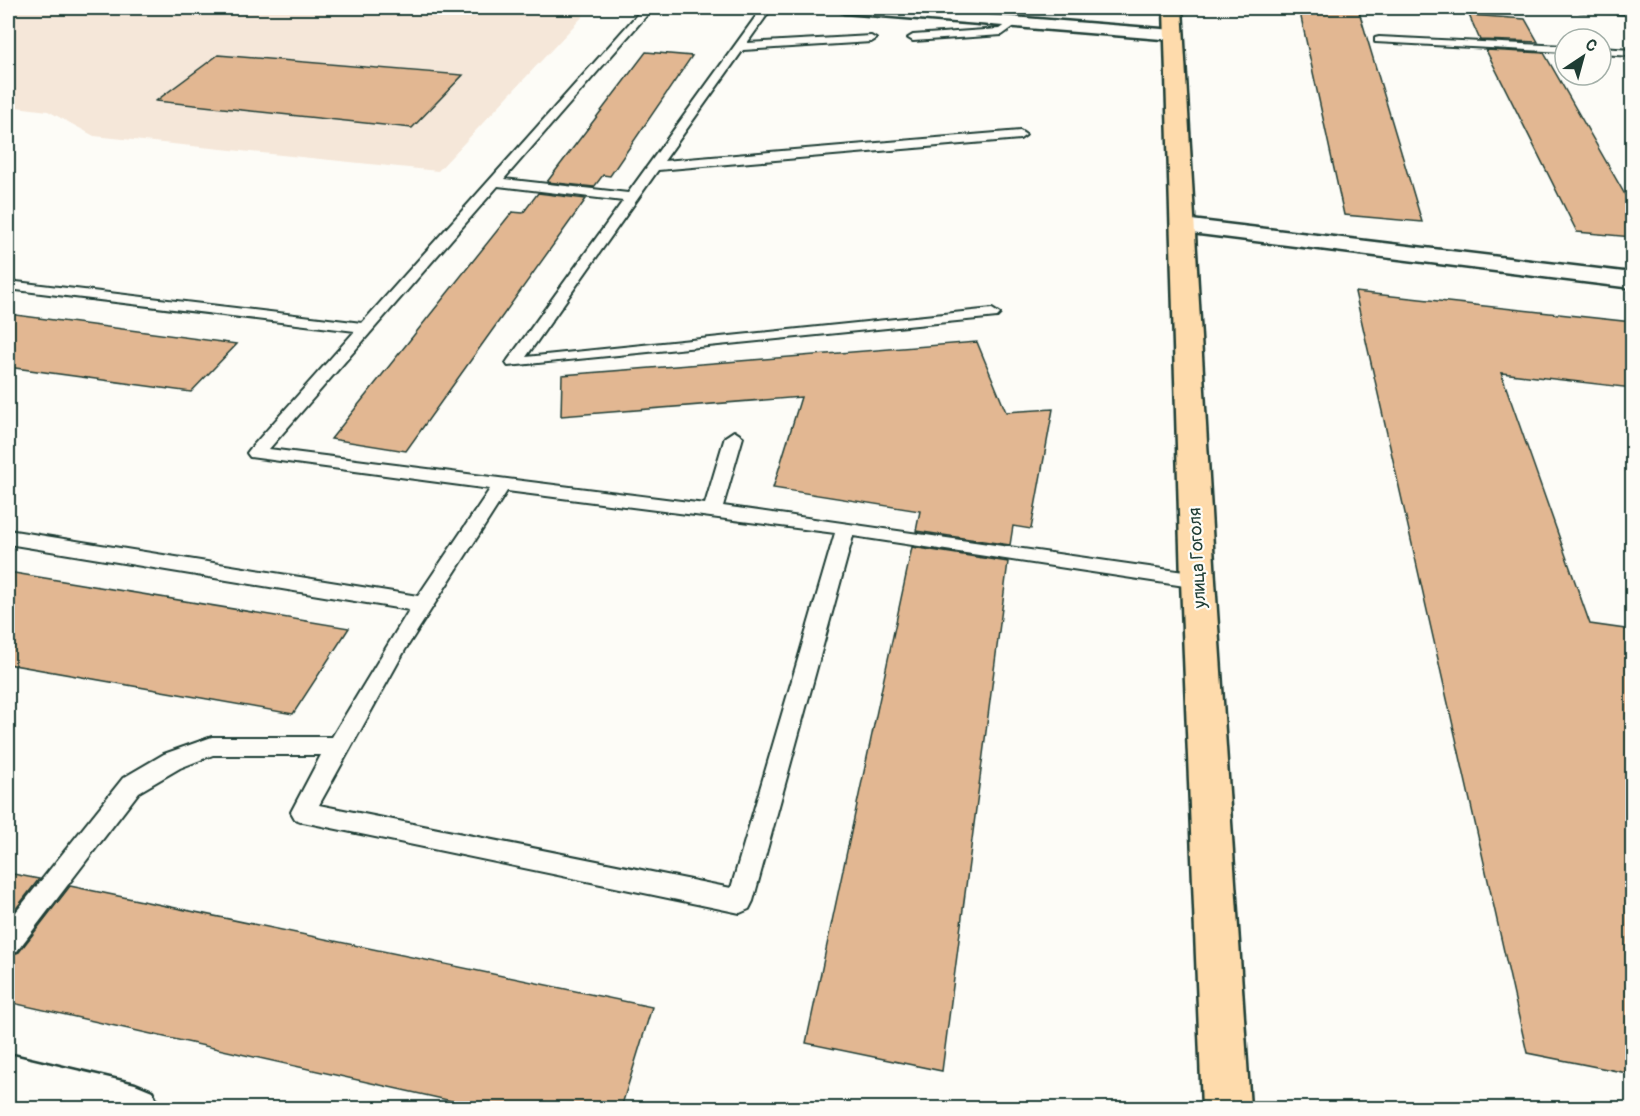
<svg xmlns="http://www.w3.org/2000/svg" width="1640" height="1116" viewBox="0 0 1640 1116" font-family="Pangolin,sans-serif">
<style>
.built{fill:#f5e7d9}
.building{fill:#e2b792;stroke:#1f3d34;stroke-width:1.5}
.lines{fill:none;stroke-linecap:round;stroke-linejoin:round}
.service-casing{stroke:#1f3d34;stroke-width:4}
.minor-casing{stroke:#1f3d34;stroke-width:5}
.tertiary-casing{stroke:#1f3d34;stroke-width:5}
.trunk-casing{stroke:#1f3d34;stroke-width:5}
.service{fill:#fdfcf7;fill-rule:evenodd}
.minor{fill:#fdfcf7;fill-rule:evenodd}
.tertiary{fill:#fdfcf7;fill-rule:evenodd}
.trunk{fill:#fedbac;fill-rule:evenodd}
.labels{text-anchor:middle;stroke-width:4.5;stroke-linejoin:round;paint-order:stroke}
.street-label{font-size:18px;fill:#1f3d34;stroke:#fdfcf7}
</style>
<rect width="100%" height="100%" fill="#fdfcf7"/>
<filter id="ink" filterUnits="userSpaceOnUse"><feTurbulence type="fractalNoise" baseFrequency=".0167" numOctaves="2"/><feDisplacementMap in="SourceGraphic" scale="12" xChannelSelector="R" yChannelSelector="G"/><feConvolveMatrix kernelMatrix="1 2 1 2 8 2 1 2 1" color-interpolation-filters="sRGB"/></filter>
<g filter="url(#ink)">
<path class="built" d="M 8,8 L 495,8 L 584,15 L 438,171 L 94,136 L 48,111 L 8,106 Z"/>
<path class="building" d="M 1299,8 L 1358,8 L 1422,222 L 1344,215 Z
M 1469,15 L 1525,19 L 1538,42 L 1480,40 Z
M 1486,50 L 1544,53 L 1632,207 L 1632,237 L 1577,232 Z
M 646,52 L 692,56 L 610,176 L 603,175 L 594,187 L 547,182 Z
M 218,55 L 463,75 L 412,128 L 156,101 Z
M 538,193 L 586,199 L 406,451 L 331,439 L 512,212 L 523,213 Z
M 1355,292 L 1632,322 L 1632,388 L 1501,373 L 1590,624 L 1632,630 L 1632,1074 L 1527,1053 Z
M 8,314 L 237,344 L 191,392 L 8,367 Z
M 977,342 L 1006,412 L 1053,409 L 1031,529 L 1013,526 L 1010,545 L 916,531 L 920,511 L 773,488 L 801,397 L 561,416 L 562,375 Z
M 912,547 L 1008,562 L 942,1071 L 806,1043 Z
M 8,572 L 349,628 L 293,714 L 8,664 Z
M 8,873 L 39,879 L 8,919 Z
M 70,886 L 652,1007 L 621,1108 L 483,1108 L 8,1002 L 8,956 L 19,952 Z"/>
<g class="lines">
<g class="service-casing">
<path id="service" d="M 643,8 L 653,8 L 504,179 L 628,193 L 762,8 L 772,8 L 747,43 L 871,36 L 876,39 L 871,42 L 743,50 L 664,161 L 1020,131 L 1026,135 L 1020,139 L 658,170 L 526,357 L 992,309 L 1000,314 L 997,317 L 508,366 L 506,363 L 508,360 L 623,201 L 498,186 L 269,449 L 705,504 L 725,437 L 734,431 L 743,437 L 723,506 L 1198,574 L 1205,576 L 1208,581 L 1205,586 L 1198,588 L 853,536 L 753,901 L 749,909 L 740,913 L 303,822 L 295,819 L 291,812 L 321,755 L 213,755 L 180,768 L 139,792 L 17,951 L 8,954 L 8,922 L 123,778 L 164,754 L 212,737 L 332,737 L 409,610 L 8,544 L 8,530 L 418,596 L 490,489 L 250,457 L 247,453 L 250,449 L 355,331 L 8,289 L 8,281 L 362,323 ZM 507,491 L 835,533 L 731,888 L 319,805 L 405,650 Z
M 1575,8 L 1632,8 L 1632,14 L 1580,11 Z
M 1016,17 L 1021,20 L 1020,22 L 1002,35 L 913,41 L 908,38 L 913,35 L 999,29 Z
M 1379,37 L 1565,46 L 1565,52 L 1375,42 L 1375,38 Z
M 1601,48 L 1632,50 L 1632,56 L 1601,54 Z"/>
</g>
<g class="minor-casing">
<path id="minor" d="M 1183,219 L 1632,273 L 1632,288 L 1175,231 L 1171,226 L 1175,221 Z
M 8,1054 L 135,1084 L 152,1091 L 159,1108 L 36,1108 L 8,1102 Z"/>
</g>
<g class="tertiary-casing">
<path id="tertiary" d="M 835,8 L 902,8 L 1174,30 L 1183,35 L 1174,40 L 844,13 Z"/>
</g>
<g class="trunk-casing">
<path id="trunk" d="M 1164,8 L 1182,8 L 1215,581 L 1250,1108 L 1202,1108 L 1181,581 Z"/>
</g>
<use href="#service" class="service"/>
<use href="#minor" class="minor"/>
<use href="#tertiary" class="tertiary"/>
<use href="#trunk" class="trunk"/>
</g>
</g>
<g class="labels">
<g class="street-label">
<text transform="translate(1197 558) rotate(-93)" y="6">улица Гоголя</text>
</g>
</g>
<rect width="1640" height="1116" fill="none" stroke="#fdfcf7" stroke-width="30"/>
<rect x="15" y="15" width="1610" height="1086" fill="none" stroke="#1f3d34" stroke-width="2" filter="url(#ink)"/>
<g transform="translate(1583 57) rotate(36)"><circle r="28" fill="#fdfcf7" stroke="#a4b0a9" stroke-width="1.5"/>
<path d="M0-4.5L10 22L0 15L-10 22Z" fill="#1f3d34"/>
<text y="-9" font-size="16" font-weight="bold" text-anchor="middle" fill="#1f3d34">С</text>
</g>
</svg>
